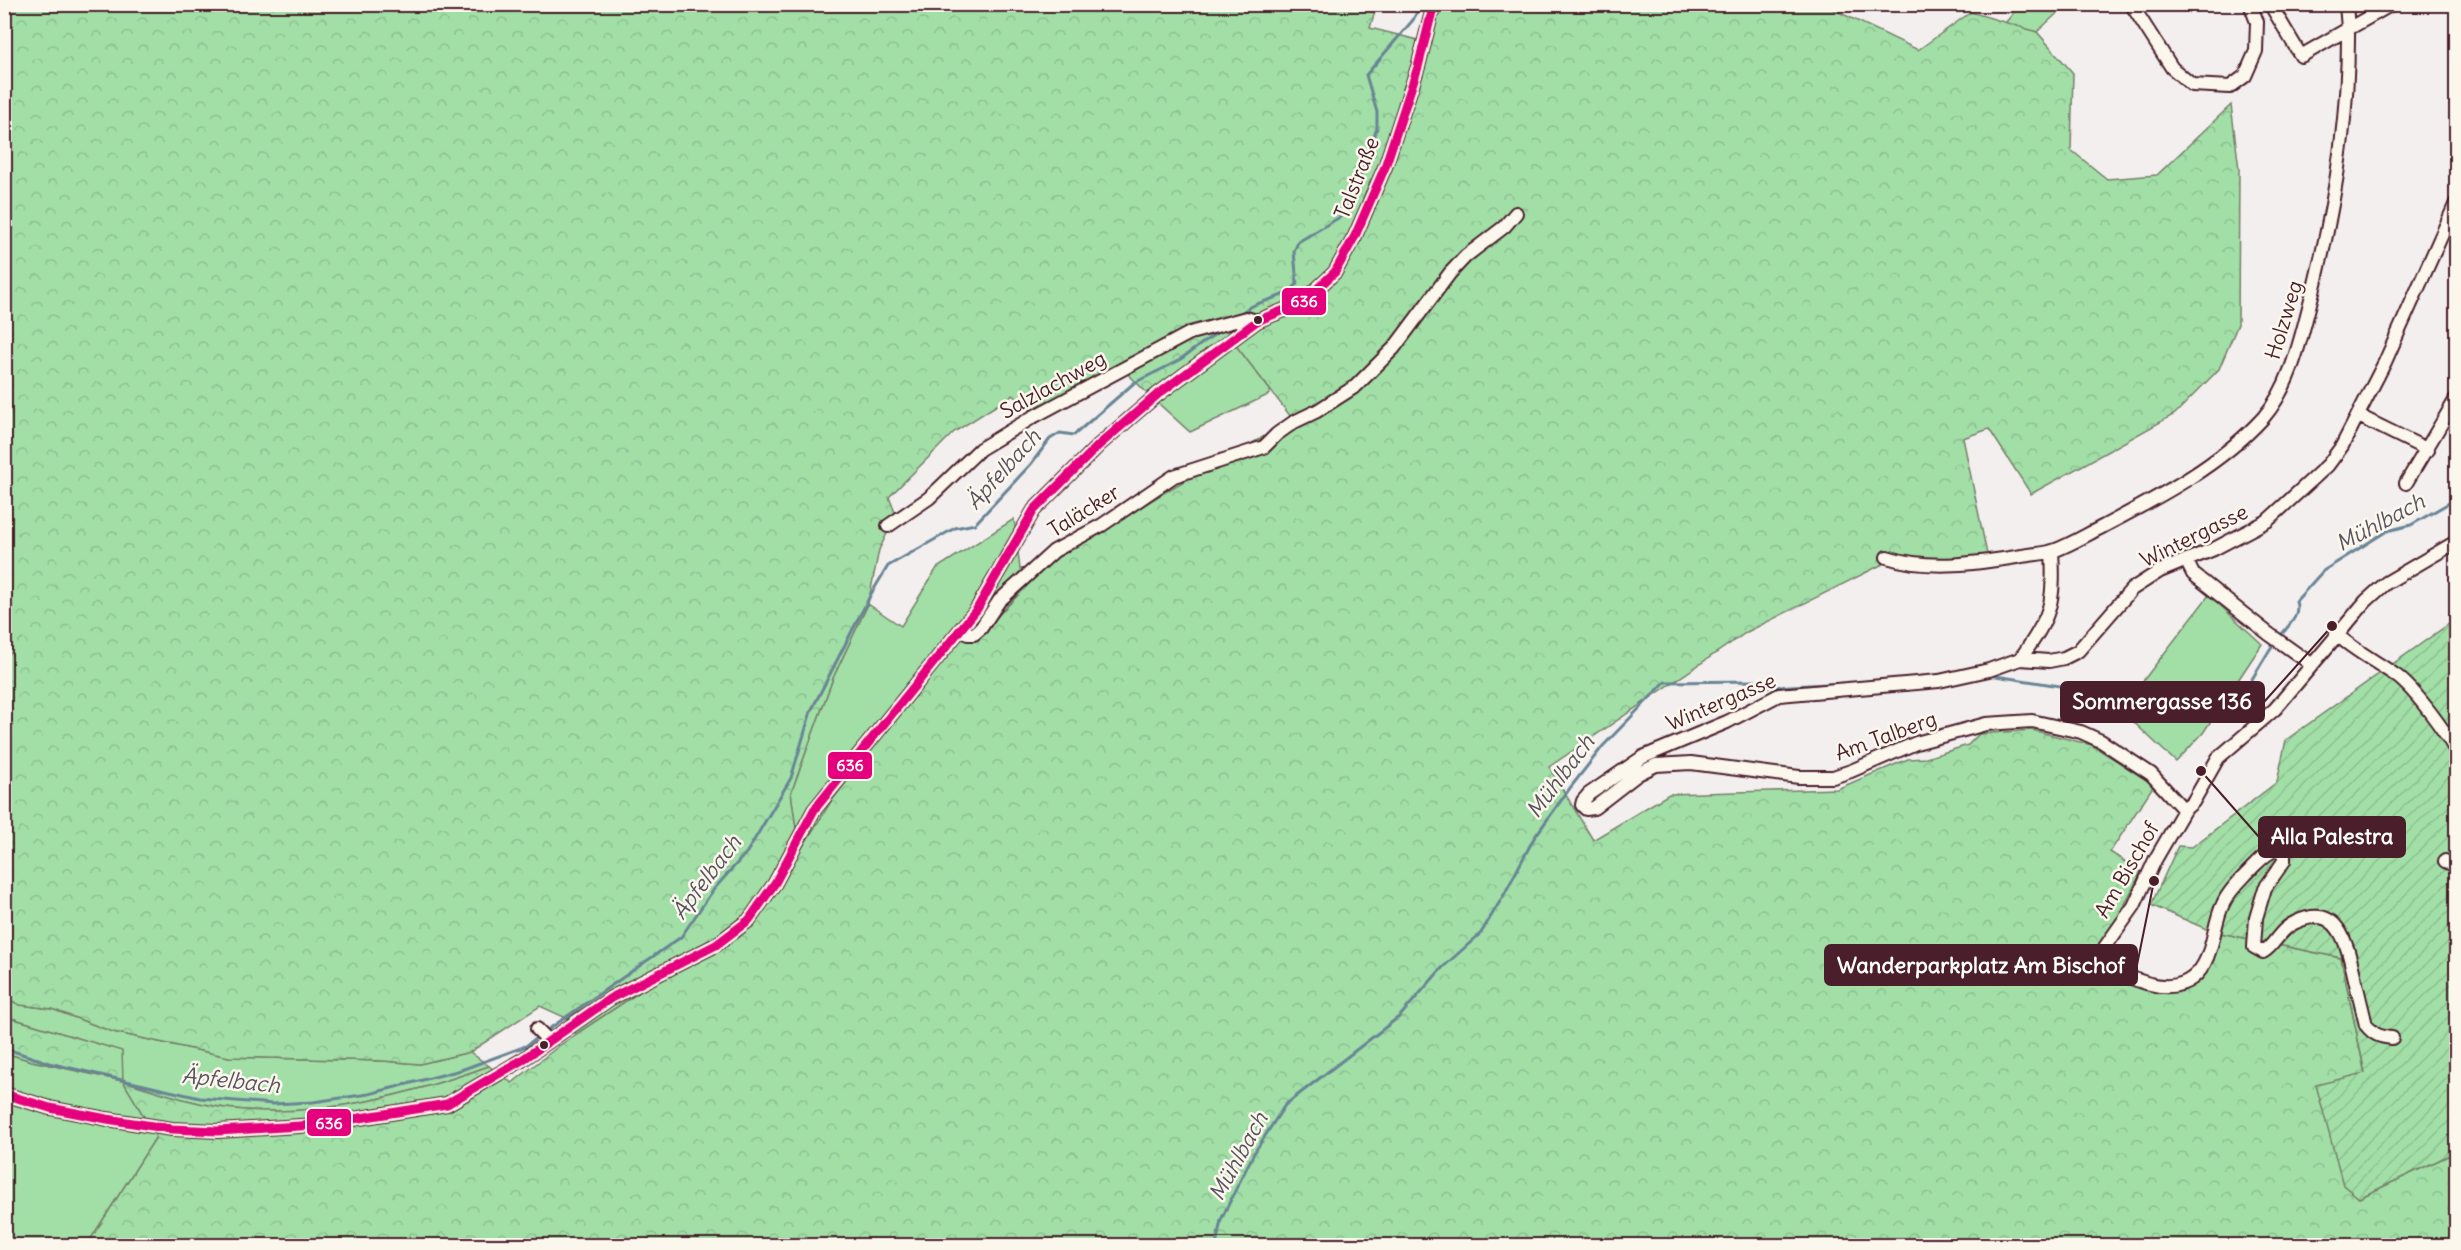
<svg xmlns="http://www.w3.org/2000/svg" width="2461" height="1250" viewBox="0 0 2461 1250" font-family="Delius,sans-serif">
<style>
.grass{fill:#a1dfa7;stroke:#767f69;stroke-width:1.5}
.forest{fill:url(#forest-crowns);stroke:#767f69;stroke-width:1.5}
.garden{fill:url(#garden-furrows);stroke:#767f69;stroke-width:1.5}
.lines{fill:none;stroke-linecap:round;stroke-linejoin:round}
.stream{stroke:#698595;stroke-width:3}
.minor-casing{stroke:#4a1f2b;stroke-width:16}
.minor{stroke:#fbf7ec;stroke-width:12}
.bus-1-casing{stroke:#fbf7ec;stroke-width:14}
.bus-1{stroke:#e5007d;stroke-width:9}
.bus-dot{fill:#4a1f2b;stroke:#fbf7ec;stroke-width:2}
.labels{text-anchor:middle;stroke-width:5;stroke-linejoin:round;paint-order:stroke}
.street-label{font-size:21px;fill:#4a1f2b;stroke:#fbf7ec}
.water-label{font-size:22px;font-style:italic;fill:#595260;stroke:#fbf7ec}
.leader{fill:none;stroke:#4a1f2b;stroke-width:2}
.callout-dot{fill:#4a1f2b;stroke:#fbf7ec;stroke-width:2}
.callout{fill:#4a1f2b;stroke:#4a1f2b;stroke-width:2}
.callout-label{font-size:22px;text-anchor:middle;font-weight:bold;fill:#fff}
.line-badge{stroke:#fbf7ec;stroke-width:2}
.badge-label{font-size:16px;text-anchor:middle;font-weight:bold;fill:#fff}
</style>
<defs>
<pattern id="forest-crowns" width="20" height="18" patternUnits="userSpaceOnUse" patternTransform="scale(1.5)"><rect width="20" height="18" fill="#a1dfa7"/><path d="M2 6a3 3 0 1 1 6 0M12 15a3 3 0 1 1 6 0" fill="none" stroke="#8cbf90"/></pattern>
<pattern id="garden-furrows" width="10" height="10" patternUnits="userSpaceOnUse" patternTransform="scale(1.5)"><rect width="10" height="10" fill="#a1dfa7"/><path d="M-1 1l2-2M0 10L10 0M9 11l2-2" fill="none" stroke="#8cbf90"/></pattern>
</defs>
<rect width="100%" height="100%" fill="#f3efef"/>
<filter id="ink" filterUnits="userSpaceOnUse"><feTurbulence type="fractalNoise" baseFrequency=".0167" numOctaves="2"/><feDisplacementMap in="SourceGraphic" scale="12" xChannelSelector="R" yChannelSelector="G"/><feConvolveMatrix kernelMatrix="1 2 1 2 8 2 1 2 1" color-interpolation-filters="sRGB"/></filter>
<g filter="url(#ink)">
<path class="grass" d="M 2021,4 L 2066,4 L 2066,5 L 2037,32 L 2005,23 Z
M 1228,335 L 1270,390 L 1270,394 L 1190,432 L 1147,393 Z
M 1014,519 L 1020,569 L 1042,568 L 1039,573 L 974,641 L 763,910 L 576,1034 L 566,1018 L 737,925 L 796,829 L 791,793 L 833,678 L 868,604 L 901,626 L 937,568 Z
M 2209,595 L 2262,644 L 2203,733 L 2176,762 L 2127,716 L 2149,687 L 2143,681 Z
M 4,997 L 20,1005 L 52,1009 L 113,1032 L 229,1057 L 383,1061 L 420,1064 L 470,1052 L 489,1066 C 409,1095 320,1118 234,1109 C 196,1105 160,1092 124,1082 L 156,1137 L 87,1245 L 5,1245 L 5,1053 L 32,1061 L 122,1081 L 121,1051 L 5,1016 Z"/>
<path class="forest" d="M 1377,4 L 1370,28 L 1426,42 L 1437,5 L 1635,4 L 1635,6 L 1725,8 L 1822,4 L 1918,50 L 1971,12 L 2037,32 L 2073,73 L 2071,150 L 2107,179 L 2157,175 L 2231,105 L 2239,169 L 2238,324 L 2219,369 L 2175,414 L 2031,494 L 1989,429 L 1963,438 L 1988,559 L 1893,559 L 1747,632 L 1549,767 L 1593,840 L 1669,794 L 1837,789 L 1908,759 L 1926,758 L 1968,745 L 1979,734 L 2032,730 L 2092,745 L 2154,785 L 2110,852 L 2141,872 L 2104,945 L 2113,964 L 2152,988 L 2184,991 L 2204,957 L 2211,931 L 2341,958 L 2365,1074 L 2317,1085 L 2359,1198 L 2456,1152 L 2456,1245 L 87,1245 L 156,1137 L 123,1081 L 32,1061 L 5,1053 L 4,1016 L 122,1051 L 123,1081 C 160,1092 196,1105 234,1109 C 320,1118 409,1095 489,1066 L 512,1083 L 560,1045 L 763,910 L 830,803 L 960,637 L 974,641 L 1050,562 L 1177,485 L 1272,432 L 1291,417 L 1228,335 L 1147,393 L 1122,368 L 1032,410 L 1013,395 L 954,432 L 889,497 L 896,515 L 879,550 L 868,604 L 833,678 L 791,793 L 796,829 L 766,885 L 737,925 L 566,1018 L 540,1006 L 470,1052 L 420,1064 L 383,1061 L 229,1057 L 113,1032 L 52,1009 L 20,1005 L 4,997 L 5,5 Z"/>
<path class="garden" d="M 2456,619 L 2456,1152 L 2359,1198 L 2343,1185 L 2316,1085 L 2365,1073 L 2341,958 L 2211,931 L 2151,905 L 2178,846 L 2192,847 L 2277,782 L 2286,740 Z"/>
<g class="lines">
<path class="stream" d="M 1238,316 C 1255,298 1283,302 1297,284 L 1294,252 L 1298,242 L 1345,214 L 1348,191 L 1359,179 L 1377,128 L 1377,112 L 1366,75 L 1413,20 L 1421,4
M 2282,634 C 2291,623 2300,615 2296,601 L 2323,571 L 2387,531 L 2411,525 L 2456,499
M 1989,675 L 2079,689 L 2112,709
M 2243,694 L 2272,646
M 546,1031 L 681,937 L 714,889 L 747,852 L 791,778 L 811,711 L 871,594 L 888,566 L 955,528 L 975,524 L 1031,464 L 1050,439 L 1060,433 L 1074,435 L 1134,383 L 1178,361 L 1219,331
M 4,1048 L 49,1063 L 200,1098 L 273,1104 L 313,1102 L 369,1094 L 461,1070 L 526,1046 L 540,1035
M 1216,1246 L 1221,1220 L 1235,1191 L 1254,1153 L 1285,1105 L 1400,1016 L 1442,968 L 1481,933 L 1505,893 L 1534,838 L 1570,788 L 1603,746 L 1665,682 L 1756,681 L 1772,687 L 1847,683"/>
<g class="minor-casing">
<path id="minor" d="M 2131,4 L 2172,68 L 2192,85 L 2230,87 L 2245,76 L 2256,51 L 2257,22 L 2250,4
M 2270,4 L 2301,56 L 2348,29 L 2346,4
M 2359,416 L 2428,450
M 2406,483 L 2456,399
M 888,526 L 929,498 L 980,449 L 1033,417 L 1190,333 L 1246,318 L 1257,321
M 1887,557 C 1929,571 1980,563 2022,556 C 2032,554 2044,554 2053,551 C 2070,545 2086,535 2102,527 C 2159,497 2219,466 2263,418 C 2288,390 2299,346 2308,311 C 2333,218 2349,125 2348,29 L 2392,4
M 2186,560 L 2193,574 L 2269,634 L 2311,664
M 962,628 L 968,634 L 974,634 L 981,628 L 999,601 L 1054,551 L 1102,525 L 1174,476 L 1264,447 L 1277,434 L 1294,422 L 1317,411 L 1356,386 L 1394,348 L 1450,273 L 1466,256 L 1504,227 L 1516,213
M 2336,634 C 2355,651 2377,662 2398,677 C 2416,691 2445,731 2456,751
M 2020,659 C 2051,617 2055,603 2052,551
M 2184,810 L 2151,774 L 2101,741 L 2081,732 L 2032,721 L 1986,724 L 1916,743 L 1851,771 L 1833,777 L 1799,777 L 1691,763 L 1656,765 L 1638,774 L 1594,808 L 1586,809 L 1582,805 L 1583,801 L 1589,794 L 1643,757 L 1727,722 L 1779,695 L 1939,681 L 1989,670 L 2020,659 L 2049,661 L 2064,658 L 2078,651 L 2132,589 L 2160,571 L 2214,549 L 2267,521 L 2328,465 L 2342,446 L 2385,362 L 2456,203
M 2445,861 L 2456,866
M 537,1029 L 549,1041
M 2392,1038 C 2380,1037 2374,1035 2366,1025 C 2362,1008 2358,992 2354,975 C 2347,945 2339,902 2296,922 C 2279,929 2274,947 2263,952 L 2254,947 L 2256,918 L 2265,888 L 2284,861 L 2284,855 L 2278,849 C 2268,851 2259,861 2252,868 C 2242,879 2229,890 2223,904 C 2216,918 2215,934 2210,949 C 2197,994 2161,992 2125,975 C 2112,969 2105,961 2105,947 L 2134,906 L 2155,860 L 2184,810 L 2193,802 L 2218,758 L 2275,709 L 2366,601 L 2386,583 L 2456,542
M 4,1094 L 50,1108 L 107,1119 L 172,1129 L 218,1131 L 316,1125 L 447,1104 L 522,1060 L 611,998 L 716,945 L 749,920 L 775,883 L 814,810 L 977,609 L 1034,510 L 1099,445 L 1157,395 L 1257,321 L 1302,303 L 1335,272 L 1355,236 L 1385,167 L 1418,67 L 1434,4"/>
</g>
<use href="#minor" class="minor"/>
<g class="bus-1-casing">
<path id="bus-1" d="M 4,1094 L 50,1108 L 107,1119 L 172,1129 L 218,1131 L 316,1125 L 447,1104 L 522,1060 L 611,998 L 716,945 L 749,920 L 775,883 L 814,810 L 977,609 L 1034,510 L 1099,445 L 1157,395 L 1257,321 L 1302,303 L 1335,272 L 1355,236 L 1385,167 L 1418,67 L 1434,4"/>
</g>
<use href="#bus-1" class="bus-1"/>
</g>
</g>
<g class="bus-dot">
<circle cx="1258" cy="320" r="5"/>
<circle cx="544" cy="1045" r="5"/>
</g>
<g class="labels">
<g class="street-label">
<text transform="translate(1357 178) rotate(-68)" y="7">Talstraße</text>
<text transform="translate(2284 320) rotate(-73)" y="7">Holzweg</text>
<text transform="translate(1053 385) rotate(-29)" y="7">Salzlachweg</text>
<text transform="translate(1084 511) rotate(-32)" y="7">Taläcker</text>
<text transform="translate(2194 536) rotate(-26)" y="7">Wintergasse</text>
<text transform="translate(1721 702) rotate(-23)" y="7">Wintergasse</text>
<text transform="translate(1886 736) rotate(-20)" y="7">Am Talberg</text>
<text transform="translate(2127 870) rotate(-60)" y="7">Am Bischof</text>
</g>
<g class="water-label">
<text transform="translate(1003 469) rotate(-48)" y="8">Äpfelbach</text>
<text transform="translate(2380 522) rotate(-28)" y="8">Mühlbach</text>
<text transform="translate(1560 776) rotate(-53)" y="8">Mühlbach</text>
<text transform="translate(706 877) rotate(-53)" y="8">Äpfelbach</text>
<text transform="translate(231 1080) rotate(6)" y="8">Äpfelbach</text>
<text transform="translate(1238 1156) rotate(-61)" y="8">Mühlbach</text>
</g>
</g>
<path class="leader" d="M2332 626L2264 702M2201 771L2259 837M2154 881L2137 965"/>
<g class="callout-dot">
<circle cx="2332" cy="626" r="6"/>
<circle cx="2201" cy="771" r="6"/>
<circle cx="2154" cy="881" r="6"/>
</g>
<g class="callout">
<rect x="2061" y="682" width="203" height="40" rx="6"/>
<rect x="2259" y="817" width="146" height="40" rx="6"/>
<rect x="1825" y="945" width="312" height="40" rx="6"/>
</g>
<g class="callout-label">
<text x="2162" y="709">Sommergasse 136</text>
<text x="2332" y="844">Alla Palestra</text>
<text x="1981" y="973">Wanderparkplatz Am Bischof</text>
</g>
<g class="line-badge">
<rect x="1281" y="287" width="46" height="29" rx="6" fill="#e5007d"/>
<rect x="827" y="751" width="46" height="29" rx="6" fill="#e5007d"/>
<rect x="306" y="1108" width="46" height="29" rx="6" fill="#e5007d"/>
</g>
<g class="badge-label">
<text x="1304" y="307">636</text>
<text x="850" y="771">636</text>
<text x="329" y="1129">636</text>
</g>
<rect width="2461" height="1250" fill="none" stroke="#fbf7ec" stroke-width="24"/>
<rect x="12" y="12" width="2437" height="1226" fill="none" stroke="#4a1f2b" stroke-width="2" filter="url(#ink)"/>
</svg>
